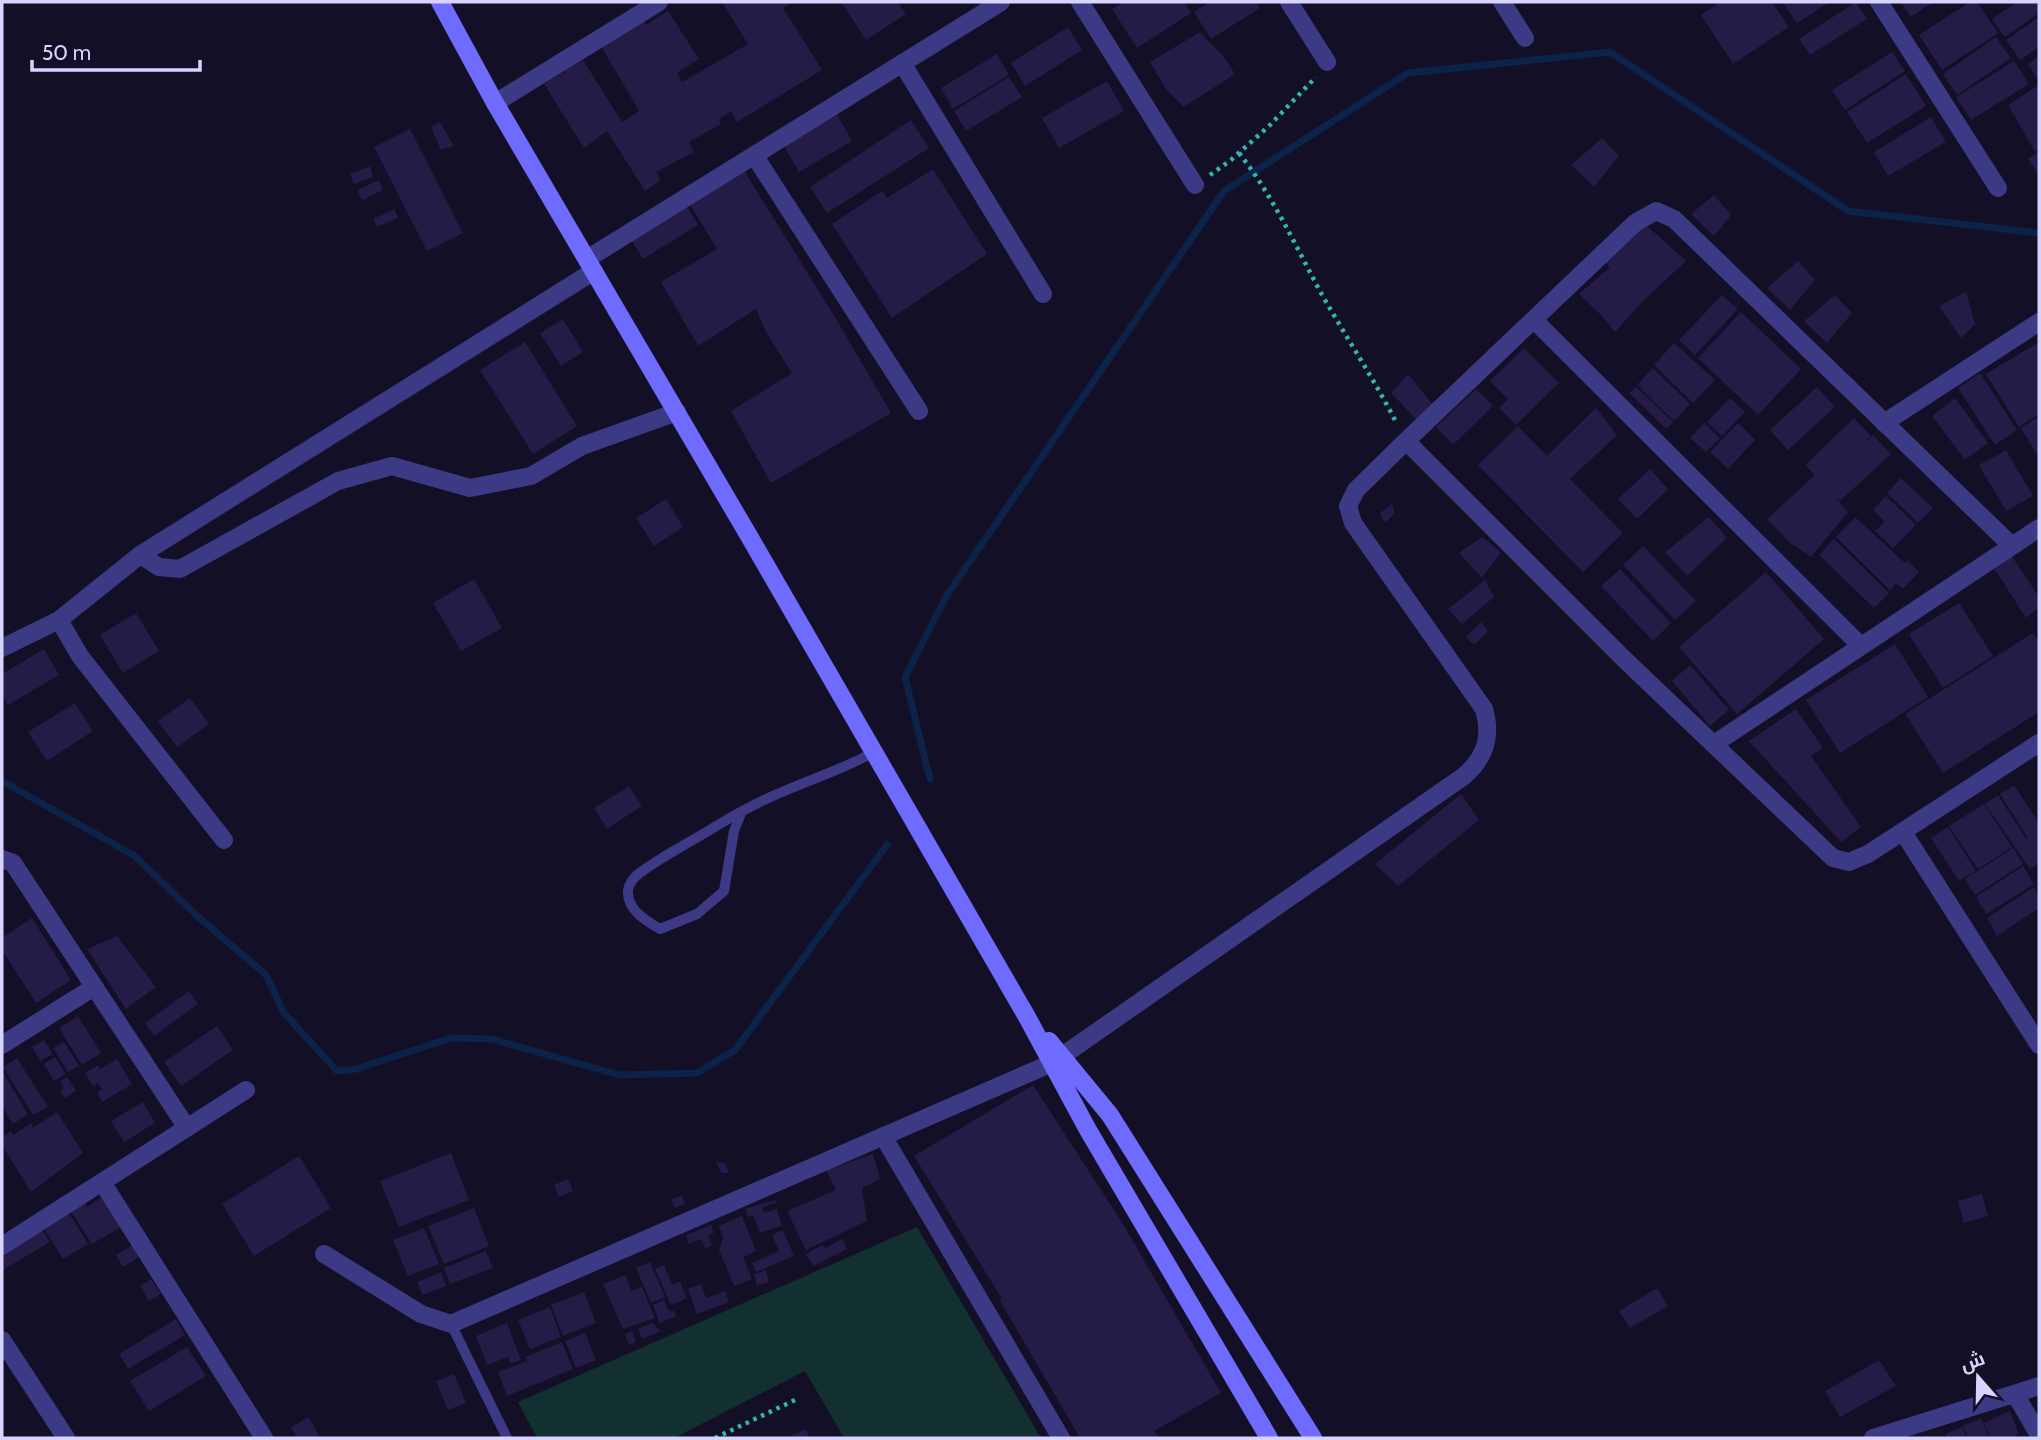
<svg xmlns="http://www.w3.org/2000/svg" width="2041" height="1440" viewBox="0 0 2041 1440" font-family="Cabin,Cairo,sans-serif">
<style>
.green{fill:#12302f}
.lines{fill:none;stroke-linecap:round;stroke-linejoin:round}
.stream{stroke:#0c2248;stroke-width:7}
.building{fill:#241b47}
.path{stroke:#2fb8b0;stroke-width:4.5;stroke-dasharray:3.5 5;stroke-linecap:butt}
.lane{stroke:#3d3a85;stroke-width:10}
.street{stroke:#3d3a85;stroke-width:18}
.secondary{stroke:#6f6bff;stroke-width:18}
</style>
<rect width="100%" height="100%" fill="#130f26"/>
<path class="green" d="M 917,1227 L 1041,1438 L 844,1438 L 805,1371 L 674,1438 L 537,1438 L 518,1402 Z"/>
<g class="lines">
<path class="stream" d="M 930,779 L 905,677 L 947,595 L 1224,191 L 1408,73 L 1610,52 L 1848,211 L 2039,233
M 2,781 L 135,856 L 197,916 L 266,975 L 284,1013 L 337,1071 L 356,1069 L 451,1038 L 492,1039 L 619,1075 L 697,1073 L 735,1050 L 887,845"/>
</g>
<path class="building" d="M 722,2 L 792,2 L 783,8 L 822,70 L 737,122 L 731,111 L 719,119 L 721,124 L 689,142 L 694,152 L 656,172 L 661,180 L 645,191 L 607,131 L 584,148 L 544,84 L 583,60 L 622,122 L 639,111 L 601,46 L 643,20 L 646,25 L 668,11 L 699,59 L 677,73 L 682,82 L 748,44 Z
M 841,2 L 898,2 L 906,14 L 866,40 Z
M 1124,2 L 1185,2 L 1191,13 L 1137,48 L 1112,9 Z
M 1210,2 L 1256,2 L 1260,8 L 1211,39 L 1194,12 Z
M 1720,2 L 1772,2 L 1789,27 L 1733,64 L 1701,15 Z
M 1782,2 L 1830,2 L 1797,23 Z
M 1856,2 L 1867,19 L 1810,55 L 1799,39 Z
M 1900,2 L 1933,2 L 1911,17 Z
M 1970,2 L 1977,2 L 1998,33 L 1942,70 L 1919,35 Z
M 2017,2 L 2039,2 L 2039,13 L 2005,37 L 1992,19 Z
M 2039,17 L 2039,47 L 2020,60 L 2006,40 Z
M 1068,27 L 1082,50 L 1025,86 L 1011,63 Z
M 1200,32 L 1223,56 L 1235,74 L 1184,107 L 1166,89 L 1150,62 Z
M 1996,37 L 2011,58 L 1957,95 L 1943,74 Z
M 1892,52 L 1905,71 L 1845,110 L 1832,90 Z
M 997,54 L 1009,75 L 953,109 L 941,88 Z
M 2039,56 L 2039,81 L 2028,64 Z
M 2014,61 L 2029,84 L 1971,120 L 1956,97 Z
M 1906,74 L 1926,106 L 1867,143 L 1847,112 Z
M 1009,77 L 1022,97 L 966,131 L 954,111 Z
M 1107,81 L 1124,111 L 1059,148 L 1042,118 Z
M 2039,85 L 2039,149 L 2035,152 L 2008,105 Z
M 836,113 L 852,141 L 799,172 L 783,144 Z
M 1931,117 L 1946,142 L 1888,176 L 1874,152 Z
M 911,120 L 929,148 L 827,213 L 810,187 Z
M 440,122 L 454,146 L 441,150 L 431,127 Z
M 410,129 L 463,233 L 427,251 L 374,147 Z
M 1602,138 L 1619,156 L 1594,187 L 1571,165 Z
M 2039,151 L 2039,175 L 2028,159 Z
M 370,166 L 373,177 L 354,184 L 350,174 Z
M 743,169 L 835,317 L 891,413 L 771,483 L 731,411 L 792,373 L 766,332 L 756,309 L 698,346 L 661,282 L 717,249 L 689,203 Z
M 933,169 L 987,254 L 892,318 L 832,224 L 882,191 L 887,198 Z
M 379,180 L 383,190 L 362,200 L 357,190 Z
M 1714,195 L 1731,215 L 1714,236 L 1691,214 Z
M 686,205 L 698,225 L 643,259 L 630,238 Z
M 394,209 L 398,218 L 377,227 L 373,219 Z
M 1636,216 L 1686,261 L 1642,302 L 1615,332 L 1602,316 L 1579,294 L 1610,267 L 1597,254 Z
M 1798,261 L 1815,280 L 1790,310 L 1767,288 Z
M 1966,292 L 1975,324 L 1961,338 L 1939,306 Z
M 1722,295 L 1738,309 L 1695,355 L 1679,340 Z
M 1835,295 L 1852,313 L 1827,343 L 1804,321 Z
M 1741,312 L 1801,369 L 1758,415 L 1698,358 Z
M 563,319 L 583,352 L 561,366 L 540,333 Z
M 525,342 L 577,426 L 533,454 L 480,370 Z
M 2039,342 L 2039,414 L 2019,427 L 1986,374 Z
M 1674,343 L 1715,380 L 1693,403 L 1654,365 Z
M 1524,348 L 1559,383 L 1516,425 L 1499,408 L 1508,399 L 1490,381 Z
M 1653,368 L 1690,404 L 1674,421 L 1637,385 Z
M 1980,373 L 2017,430 L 1995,445 L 1958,388 Z
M 1408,374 L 1433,405 L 1418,421 L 1391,393 Z
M 1636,387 L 1673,422 L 1666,429 L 1629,393 Z
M 1817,387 L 1835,407 L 1788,450 L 1770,430 Z
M 1476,389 L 1493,406 L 1453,445 L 1436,427 Z
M 1730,398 L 1745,412 L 1722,436 L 1707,422 Z
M 1955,398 L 1988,443 L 1965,460 L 1932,416 Z
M 1596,408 L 1617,435 L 1570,479 L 1623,533 L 1583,572 L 1478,465 L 1518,426 L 1547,456 Z
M 2039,416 L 2039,458 L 2021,428 Z
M 1854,418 L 1871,436 L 1861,447 L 1873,435 L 1891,454 L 1840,501 L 1835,497 L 1848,512 L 1811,557 L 1789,542 L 1767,519 L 1815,475 L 1805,465 Z
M 1704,423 L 1720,438 L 1706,452 L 1690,438 Z
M 1738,423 L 1755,440 L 1728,469 L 1710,452 Z
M 2006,450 L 2033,496 L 2006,511 L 1979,465 Z
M 1650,469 L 1668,489 L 1637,519 L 1618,499 Z
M 1901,478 L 1933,508 L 1918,523 L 1887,493 Z
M 1886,496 L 1916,525 L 1893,548 L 1875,531 L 1885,522 L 1873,510 Z
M 666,499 L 683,527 L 654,546 L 636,518 Z
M 1392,504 L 1395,513 L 1385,523 L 1380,513 Z
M 1709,517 L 1727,538 L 1687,576 L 1665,552 Z
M 1855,517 L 1905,563 L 1907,560 L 1919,572 L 1903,589 L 1896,583 L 1890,590 L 1836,537 Z
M 1482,537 L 1501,552 L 1482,578 L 1459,553 Z
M 1834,539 L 1889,593 L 1874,608 L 1819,555 Z
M 1643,546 L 1696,601 L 1675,620 L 1623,565 Z
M 2011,555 L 2039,597 L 2039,607 L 2026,618 L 1994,568 Z
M 1620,569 L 1671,623 L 1653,641 L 1601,586 Z
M 1766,572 L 1824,639 L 1737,714 L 1679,647 Z
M 474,579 L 502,628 L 461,651 L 433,603 Z
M 1485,580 L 1494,597 L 1462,624 L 1448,609 Z
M 1959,603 L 1993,656 L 1943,688 L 1909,634 Z
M 136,613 L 159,651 L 123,673 L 100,635 Z
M 1481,622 L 1488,631 L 1474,645 L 1466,637 Z
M 2033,633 L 2039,643 L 2039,712 L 1943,773 L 1905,714 Z
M 1895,644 L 1928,697 L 1840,753 L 1806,700 Z
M 44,649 L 59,675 L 8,705 L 2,694 L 2,674 Z
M 1690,665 L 1729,710 L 1710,726 L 1672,681 Z
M 190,698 L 209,724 L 177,747 L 158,721 Z
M 75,703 L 93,731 L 47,761 L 28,732 Z
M 1796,709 L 1823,748 L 1811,756 L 1861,827 L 1841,842 L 1749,741 Z
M 2014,785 L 2039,823 L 2039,863 L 2030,869 L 1985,804 L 1998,795 L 2026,839 L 2028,838 L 2000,794 Z
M 629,786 L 642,806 L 607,829 L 594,808 Z
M 1461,794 L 1479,820 L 1398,886 L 1375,864 Z
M 1984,804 L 2012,847 L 1978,869 L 1949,826 Z
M 1948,827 L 1976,871 L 1959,881 L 1931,838 Z
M 2013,848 L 2023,864 L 1975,895 L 1965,879 Z
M 2023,866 L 2034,884 L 1986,914 L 1976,897 Z
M 2034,887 L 2039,895 L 2039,908 L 1997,936 L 1987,918 Z
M 32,918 L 71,980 L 36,1003 L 2,950 L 2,938 Z
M 117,936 L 156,987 L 126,1009 L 87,949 Z
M 189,991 L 198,1004 L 154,1036 L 145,1023 Z
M 78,1016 L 101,1053 L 82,1065 L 59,1028 Z
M 217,1026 L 233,1050 L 181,1086 L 164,1062 Z
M 44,1040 L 53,1054 L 40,1061 L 32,1047 Z
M 64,1042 L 79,1066 L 68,1072 L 53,1048 Z
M 55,1057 L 66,1074 L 54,1081 L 44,1064 Z
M 17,1058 L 48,1107 L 33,1115 L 3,1067 Z
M 117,1059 L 132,1084 L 102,1102 L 97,1093 L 102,1089 L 98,1083 L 93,1086 L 85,1073 L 98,1065 L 100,1069 Z
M 2,1071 L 28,1114 L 13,1124 L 2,1106 Z
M 67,1077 L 76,1091 L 65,1098 L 60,1091 L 64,1088 L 60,1081 Z
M 1033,1085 L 1123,1224 L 1221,1393 L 1154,1431 L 1160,1438 L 1080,1438 L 999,1299 L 1002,1299 L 914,1156 Z
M 143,1102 L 155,1123 L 124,1142 L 111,1121 Z
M 57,1112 L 83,1153 L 31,1192 L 2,1145 L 2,1137 L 11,1131 L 13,1135 L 31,1123 L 33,1128 Z
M 451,1153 L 469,1200 L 399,1227 L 380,1181 Z
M 873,1154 L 880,1179 L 862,1188 L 867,1221 L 806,1250 L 787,1211 L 836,1190 L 826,1170 Z
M 299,1156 L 331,1208 L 254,1256 L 222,1204 Z
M 716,1161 L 726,1164 L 729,1173 L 721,1173 Z
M 568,1179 L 573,1191 L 559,1197 L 554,1185 Z
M 1982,1194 L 1988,1216 L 1964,1223 L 1958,1201 Z
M 682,1196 L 685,1204 L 675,1208 L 671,1199 Z
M 102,1197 L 121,1227 L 92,1244 L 70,1210 L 83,1201 L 87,1207 Z
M 775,1200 L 776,1203 L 762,1207 L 764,1213 L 777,1209 L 782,1226 L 760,1233 L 753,1215 L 748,1217 L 745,1209 Z
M 474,1208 L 489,1246 L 444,1264 L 428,1226 Z
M 68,1211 L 88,1244 L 63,1259 L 43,1227 Z
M 742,1216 L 756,1251 L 743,1257 L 752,1279 L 734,1286 L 719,1250 L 723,1238 L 719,1226 Z
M 711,1225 L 714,1233 L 708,1235 L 712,1246 L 705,1248 L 701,1239 L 689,1244 L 686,1235 Z
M 41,1228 L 50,1242 L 3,1270 L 2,1251 Z
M 424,1228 L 439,1264 L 408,1276 L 393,1240 Z
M 783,1230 L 794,1256 L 756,1272 L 752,1263 L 779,1251 L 772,1235 Z
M 842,1239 L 847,1249 L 813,1266 L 806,1254 L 822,1245 L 825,1248 Z
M 132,1245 L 139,1257 L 123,1267 L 116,1255 Z
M 486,1251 L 493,1268 L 450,1284 L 444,1268 Z
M 650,1262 L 665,1297 L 651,1303 L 636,1268 Z
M 664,1265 L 672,1284 L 680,1282 L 687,1298 L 671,1305 L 655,1269 Z
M 766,1270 L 769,1282 L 757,1285 L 754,1274 Z
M 441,1272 L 446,1286 L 422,1295 L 417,1282 Z
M 626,1275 L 631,1291 L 642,1287 L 655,1318 L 623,1329 L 603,1284 Z
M 151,1279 L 161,1294 L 149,1301 L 140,1286 Z
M 701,1284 L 706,1298 L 725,1291 L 729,1302 L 697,1314 L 688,1289 Z
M 1657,1288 L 1668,1306 L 1630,1328 L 1619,1311 Z
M 584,1292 L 596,1323 L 563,1336 L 551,1305 Z
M 664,1300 L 669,1311 L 674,1311 L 676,1316 L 660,1323 L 653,1305 Z
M 550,1307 L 561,1337 L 530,1349 L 518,1320 Z
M 176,1319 L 185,1335 L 128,1369 L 119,1354 Z
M 507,1323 L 521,1360 L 511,1364 L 508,1357 L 487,1365 L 476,1336 Z
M 652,1323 L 661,1331 L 642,1339 L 638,1329 Z
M 632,1331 L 636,1342 L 629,1345 L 625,1334 Z
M 585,1333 L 596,1360 L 576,1368 L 565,1341 Z
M 562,1342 L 573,1369 L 507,1396 L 498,1372 L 527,1361 L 525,1357 Z
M 187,1347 L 206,1376 L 149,1411 L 130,1381 Z
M 1879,1360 L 1896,1386 L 1840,1417 L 1825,1391 Z
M 454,1374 L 466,1403 L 448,1410 L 436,1381 Z
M 2010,1411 L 2019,1434 L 2010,1438 L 1991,1438 L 1984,1423 Z
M 309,1417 L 320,1438 L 297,1438 L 291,1427 Z
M 1981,1418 L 1990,1438 L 1968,1438 L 1963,1426 Z
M 1962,1427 L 1967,1438 L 1948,1438 L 1946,1434 Z
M 805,1429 L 810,1438 L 787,1438 Z"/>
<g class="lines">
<path class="path" d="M 1239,153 C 1273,196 1295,245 1321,293 C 1346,337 1374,379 1397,424
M 1210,175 L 1231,160 L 1269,126 L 1316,77
M 715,1438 L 795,1400"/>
<path class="lane" d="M 742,811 L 734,831 L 724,891 L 697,914 L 660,929 C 646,921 626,909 628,890 C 629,885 633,879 636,876 C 652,863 672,852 691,841 C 712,829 733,815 756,804 C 794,784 837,773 874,752
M 451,1324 L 507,1438"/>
<path class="street" d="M 1080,2 L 1195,185
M 1289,2 L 1327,62
M 1502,2 L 1525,38
M 1879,2 L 1998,188
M 902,63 L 1043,294
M 495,103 L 659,2
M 754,155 L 919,411
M 587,259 L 1001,2
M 1534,320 L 1860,645
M 1884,423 L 2039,322
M 1406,441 L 1624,659 L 1833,858 L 1849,862 L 1868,854 L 2039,743
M 140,555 L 159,567 L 180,569 L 338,481 L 392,466 L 470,488 L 531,476 L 582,446 L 677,412
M 2,648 L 59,620
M 1714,744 L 2039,528
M 1903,832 L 2039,1045
M 224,840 L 80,656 L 59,620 L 140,555 L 594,271
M 2,859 L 13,863 L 187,1128
M 2,1045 L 94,987
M 883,1136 L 1061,1438
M 102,1182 L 264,1438
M 2,1246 L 246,1090
M 324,1254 L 421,1314 L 451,1324 L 1052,1063 L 1464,776 C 1486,757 1492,736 1484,709 L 1353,523 L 1348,506 L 1356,490 L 1406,441 L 1635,223 L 1656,211 L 1674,219 L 2012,546
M 2,1340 L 66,1438
M 2015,1394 L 2039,1435
M 1873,1438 L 2039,1386"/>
<path class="secondary" d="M 440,2 L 495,103 L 749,536 L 1027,1017 L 1088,1130 L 1269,1438
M 1049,1041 L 1110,1115 L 1313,1438"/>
</g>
<rect width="2041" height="1440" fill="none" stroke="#d9d4ff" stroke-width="7"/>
<g transform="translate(1978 1377) rotate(340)" stroke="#130f26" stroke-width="5" paint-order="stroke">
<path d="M0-5L12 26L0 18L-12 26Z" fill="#d9d4ff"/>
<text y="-10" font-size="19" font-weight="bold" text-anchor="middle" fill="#d9d4ff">ش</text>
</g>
<path d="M32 60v10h168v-10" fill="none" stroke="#d9d4ff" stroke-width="3.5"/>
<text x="42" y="60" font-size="21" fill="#d9d4ff" stroke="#130f26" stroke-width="5" paint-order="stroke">50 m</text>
</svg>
